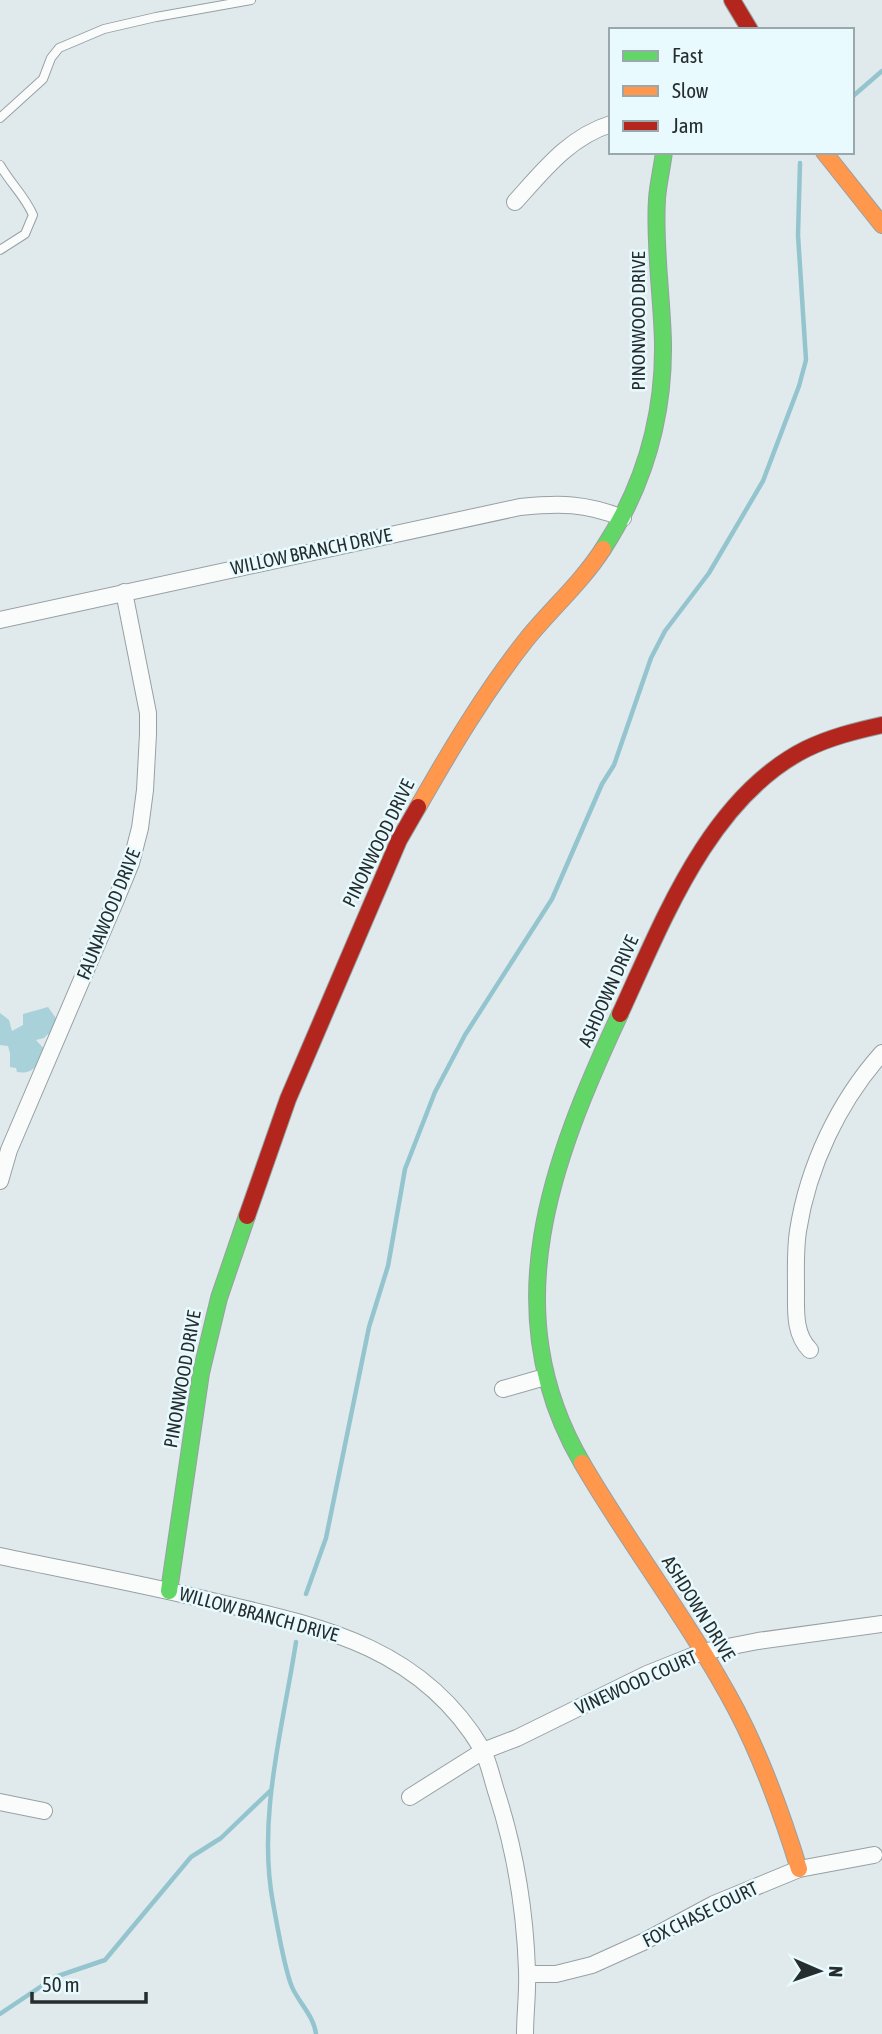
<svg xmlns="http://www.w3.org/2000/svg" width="882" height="2034" viewBox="0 0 882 2034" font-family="'Asap Condensed',sans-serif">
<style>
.forest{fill:#a8d1da}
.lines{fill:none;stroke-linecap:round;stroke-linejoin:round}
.stream{stroke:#94c5cf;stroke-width:4.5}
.lane-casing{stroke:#98a0a2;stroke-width:10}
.street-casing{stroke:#98a0a2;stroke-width:18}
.fast-casing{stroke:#98a0a2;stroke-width:18}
.slow-casing{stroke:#98a0a2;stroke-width:18}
.jam-casing{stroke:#98a0a2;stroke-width:18}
.lane{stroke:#fafcfc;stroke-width:8}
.street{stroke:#fafcfc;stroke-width:16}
.fast{stroke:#63d668;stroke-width:16}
.slow{stroke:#ff974d;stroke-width:16}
.jam{stroke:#b3261e;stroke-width:16}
.labels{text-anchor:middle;stroke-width:5;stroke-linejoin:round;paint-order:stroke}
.street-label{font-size:19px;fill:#262d2e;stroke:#e8fafe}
</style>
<rect width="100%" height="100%" fill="#e0eaec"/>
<path class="forest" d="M 48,1007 L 58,1021 L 52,1035 L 48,1034 L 44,1038 L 36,1040 L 45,1050 C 38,1064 34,1075 17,1072 L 16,1068 L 10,1067 L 10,1053 L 8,1046 L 0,1045 L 0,1013 L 9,1020 L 12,1031 L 23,1025 L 23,1014 Z"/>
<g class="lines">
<path class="stream" d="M 852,97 L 882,71
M 306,1594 L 326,1538 L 369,1327 L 388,1266 L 405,1169 L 435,1092 L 465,1035 L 552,899 L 602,784 L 614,765 L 651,658 L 665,631 L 709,573 L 763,481 L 799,386 L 806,360 L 798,235 L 800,163
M 296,1642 C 283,1727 257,1817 273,1903 C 277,1924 284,1968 292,1987 C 299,2003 314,2016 316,2034
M 0,2014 L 55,1977 L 105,1960 L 191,1857 L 221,1838 L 270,1791"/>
<g class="lane-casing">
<path id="lane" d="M 0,118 L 43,79 L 51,58 L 59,48 L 104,29 L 156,17 L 251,0
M 0,165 C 10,183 25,196 33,215 L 25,234 L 0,250"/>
</g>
<g class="street-casing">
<path id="street" d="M 515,202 C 543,171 569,137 611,124
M 0,620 L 520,507 C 560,503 585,503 623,518
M 0,1181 L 9,1150 L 115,902 L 131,863 L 140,828 L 145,790 L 148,734 L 148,713 L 124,592
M 810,1350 C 794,1334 796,1311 796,1290 C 796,1270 795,1250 798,1231 C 808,1166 839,1101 882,1053
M 503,1389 L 545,1377
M 0,1556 C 71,1571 142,1584 212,1601 C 319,1626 421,1646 482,1749 C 489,1762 492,1779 497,1794 C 515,1850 525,1911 527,1970 C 528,1992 525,2013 525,2034
M 410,1797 L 483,1751 L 517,1738 L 647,1674 L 702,1652 L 758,1641 L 882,1624
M 0,1802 L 44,1811
M 527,1974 L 556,1974 L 592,1965 L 643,1942 L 714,1904 L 799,1869 L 874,1855"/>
</g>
<g class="fast-casing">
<path id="fast" d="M 603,549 C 644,486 664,419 663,343 C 662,297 654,245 657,199 C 658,184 662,168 664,152
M 582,1463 C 493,1311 552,1160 620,1014
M 169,1591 L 201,1373 L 219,1298 L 247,1216"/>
</g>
<g class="slow-casing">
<path id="slow" d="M 824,152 L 882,225
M 418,807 C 451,749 485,692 526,640 C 551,609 581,583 603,549
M 582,1463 C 631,1547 691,1624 737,1711 C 763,1761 782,1814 799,1869"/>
</g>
<g class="jam-casing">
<path id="jam" d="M 732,0 L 750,30
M 620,1014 C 663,921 709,798 806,749 C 831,737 855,731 882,725
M 247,1216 L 288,1099 L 399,840 L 418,807"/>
</g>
<use href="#lane" class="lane"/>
<use href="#street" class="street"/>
<use href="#fast" class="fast"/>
<use href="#slow" class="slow"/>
<use href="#jam" class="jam"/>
</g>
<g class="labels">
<g class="street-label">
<text transform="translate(638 321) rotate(-90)" y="7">PINONWOOD DRIVE</text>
<text transform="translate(311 551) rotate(-12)" y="7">WILLOW BRANCH DRIVE</text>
<text transform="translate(378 843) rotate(-64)" y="7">PINONWOOD DRIVE</text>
<text transform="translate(108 914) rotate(-68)" y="7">FAUNAWOOD DRIVE</text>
<text transform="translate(608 991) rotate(-66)" y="7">ASHDOWN DRIVE</text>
<text transform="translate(182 1379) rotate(-80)" y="7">PINONWOOD DRIVE</text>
<text transform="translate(699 1608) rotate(58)" y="7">ASHDOWN DRIVE</text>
<text transform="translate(259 1614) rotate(15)" y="7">WILLOW BRANCH DRIVE</text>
<text transform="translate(636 1682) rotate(-24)" y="7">VINEWOOD COURT</text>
<text transform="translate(700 1914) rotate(-26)" y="7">FOX CHASE COURT</text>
</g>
</g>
<rect x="609" y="28" width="245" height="126" fill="#e8fafe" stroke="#9aa8ab" stroke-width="2"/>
<rect x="623" y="51" width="35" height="10" fill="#63d668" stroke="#9aa8ab" stroke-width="2"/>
<text x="672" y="63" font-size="21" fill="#262d2e">Fast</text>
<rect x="623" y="86" width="35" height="10" fill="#ff974d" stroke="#9aa8ab" stroke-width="2"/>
<text x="672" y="98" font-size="21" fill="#262d2e">Slow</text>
<rect x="623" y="121" width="35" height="10" fill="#b3261e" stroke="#9aa8ab" stroke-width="2"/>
<text x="672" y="133" font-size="21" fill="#262d2e">Jam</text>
<g transform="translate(819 1971) rotate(92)" stroke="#e8fafe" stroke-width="5" paint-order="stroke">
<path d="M0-5L12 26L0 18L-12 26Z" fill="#262d2e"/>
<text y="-10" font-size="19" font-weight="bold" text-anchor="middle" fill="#262d2e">N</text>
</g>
<path d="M32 1992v10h114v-10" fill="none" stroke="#262d2e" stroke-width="3.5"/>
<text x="42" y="1992" font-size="21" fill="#262d2e" stroke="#e8fafe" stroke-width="5" paint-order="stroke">50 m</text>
</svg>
